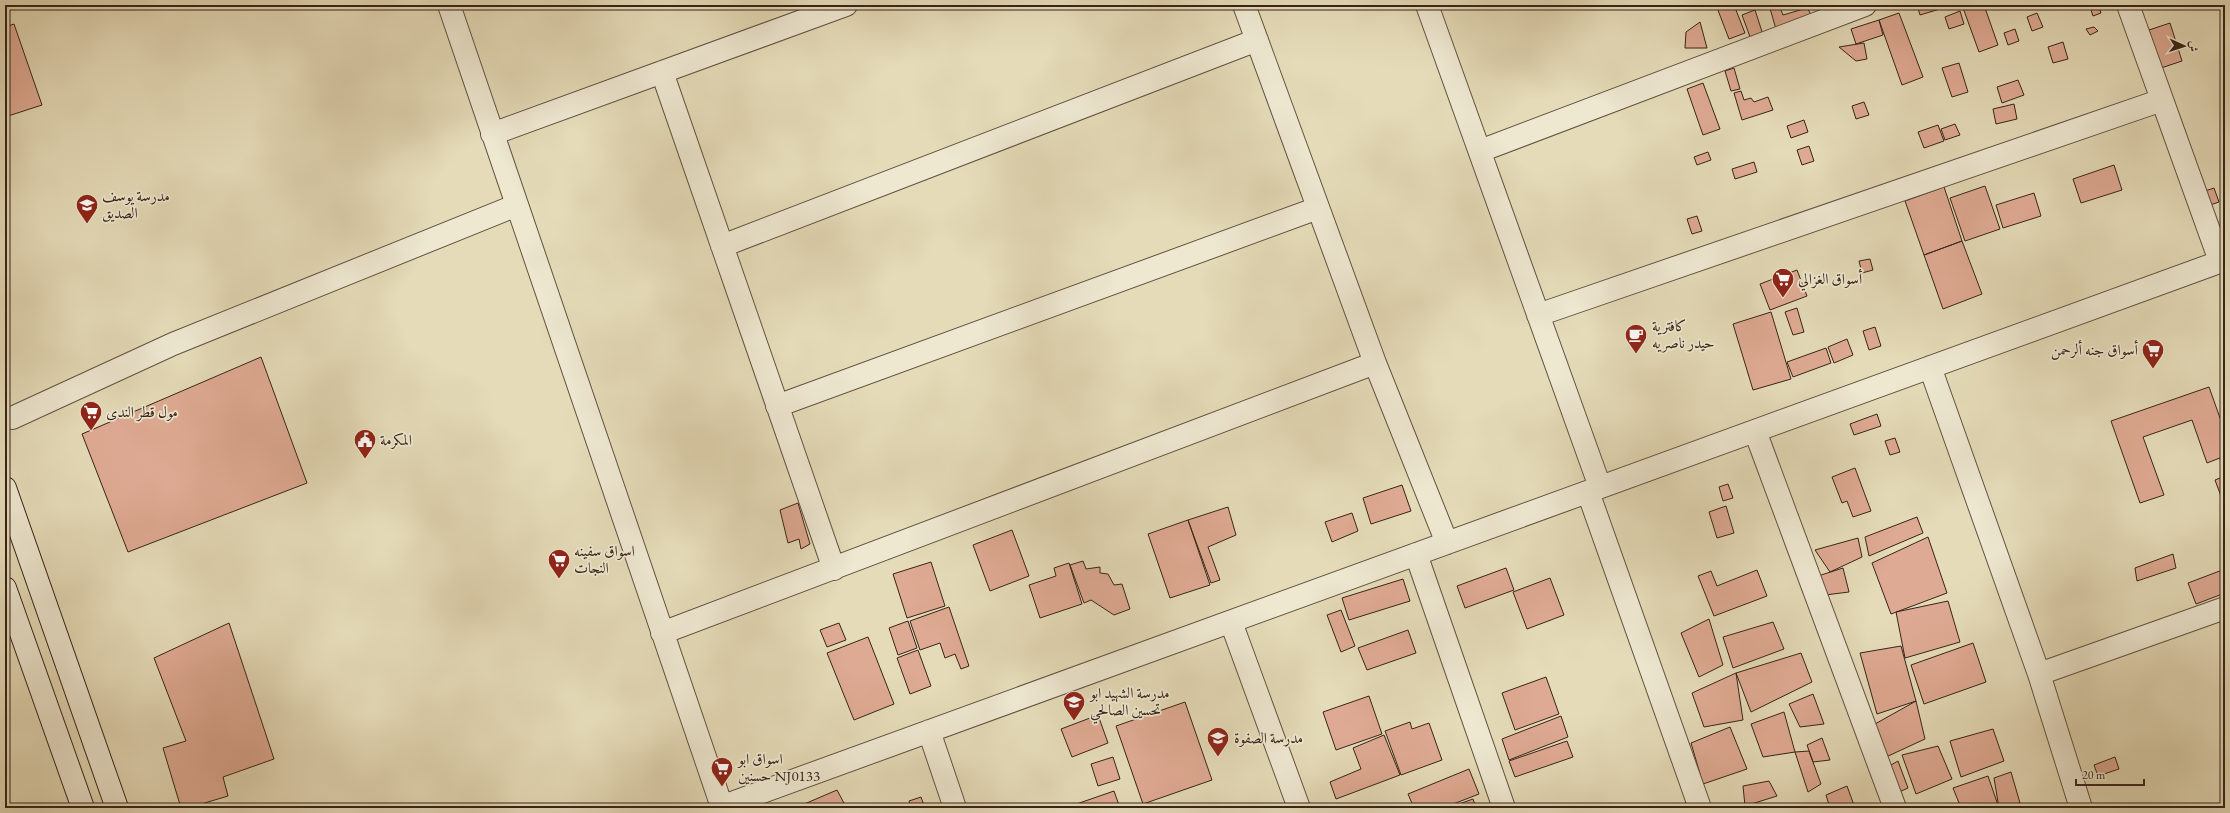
<svg xmlns="http://www.w3.org/2000/svg" width="2230" height="813" viewBox="0 0 2230 813" font-family="'EB Garamond',Amiri,serif">
<style>
.building{fill:#dfaa93;stroke:#372418}
.lines{fill:none;stroke-linecap:round;stroke-linejoin:round}
.street-casing{stroke:#625240;stroke-width:24}
.secondary-casing{stroke:#372418;stroke-width:24}
.street{stroke:#eee8d1;stroke-width:22}
.secondary{stroke:#eee8d1;stroke-width:22}
.labels{text-anchor:middle;stroke-width:3.5;stroke-linejoin:round;paint-order:stroke}
.poi-label{font-size:15px;fill:#372418;stroke:#eee8d1;text-anchor:start}
</style>
<rect width="100%" height="100%" fill="#e5dbb8"/>
<filter id="stains"><feTurbulence type="fractalNoise" baseFrequency=".005" numOctaves="4"/><feColorMatrix values="0 0 0 0 .2 0 0 0 0 .09 0 0 0 0 .02 0 0 0 .5 -.17"/></filter>
<radialGradient id="worn" r=".72"><stop offset=".6" stop-color="#630" stop-opacity="0"/><stop offset="1" stop-color="#630" stop-opacity=".3"/></radialGradient>
<path class="building" d="M 1716,5 L 1734,5 L 1745,33 L 1729,39 Z
M 1769,5 L 1779,5 L 1783,15 L 1807,8 L 1816,22 L 1778,36 Z
M 1917,5 L 1939,5 L 1940,9 L 1920,15 Z
M 1962,5 L 1984,5 L 1998,45 L 1979,52 Z
M 2098,5 L 2101,13 L 2093,16 L 2090,7 Z
M 1755,10 L 1765,41 L 1753,45 L 1742,15 Z
M 1960,11 L 1964,24 L 1949,29 L 1945,17 Z
M 1899,13 L 1923,77 L 1902,85 L 1879,20 Z
M 2037,13 L 2043,27 L 2032,31 L 2027,17 Z
M 1879,20 L 1883,35 L 1856,44 L 1851,29 Z
M 1700,22 L 1707,48 L 1685,48 L 1686,32 Z
M 2170,23 L 2182,61 L 2161,68 L 2149,30 Z
M 14,24 L 42,105 L 5,117 L 5,27 Z
M 2094,27 L 2098,31 L 2090,35 L 2086,29 Z
M 2015,29 L 2019,41 L 2008,45 L 2004,33 Z
M 2063,42 L 2068,59 L 2053,63 L 2048,47 Z
M 1864,43 L 1867,59 L 1856,61 L 1839,47 Z
M 1959,63 L 1968,92 L 1952,97 L 1942,68 Z
M 1734,68 L 1740,89 L 1731,91 L 1725,71 Z
M 2018,80 L 2024,95 L 2002,103 L 1997,87 Z
M 1703,83 L 1720,129 L 1703,135 L 1687,89 Z
M 1741,91 L 1744,100 L 1751,98 L 1754,102 L 1768,97 L 1773,110 L 1742,120 L 1734,93 Z
M 1864,102 L 1869,115 L 1856,119 L 1852,106 Z
M 2014,104 L 2017,119 L 1996,124 L 1993,109 Z
M 1804,120 L 1808,132 L 1791,138 L 1787,126 Z
M 1955,124 L 1960,135 L 1945,140 L 1941,129 Z
M 1938,125 L 1944,141 L 1924,148 L 1918,132 Z
M 2225,126 L 2225,140 L 2221,127 Z
M 1809,146 L 1814,161 L 1802,165 L 1797,150 Z
M 1708,152 L 1711,160 L 1697,165 L 1694,157 Z
M 1754,162 L 1757,172 L 1735,179 L 1732,169 Z
M 2114,165 L 2122,190 L 2081,203 L 2073,179 Z
M 1985,186 L 2000,229 L 1965,241 L 1950,198 Z
M 1944,187 L 1962,241 L 1924,255 L 1905,201 Z
M 2214,188 L 2219,202 L 2207,206 L 2202,192 Z
M 2034,193 L 2041,216 L 2003,228 L 1996,205 Z
M 1697,216 L 1702,231 L 1692,234 L 1687,219 Z
M 1962,241 L 1982,294 L 1943,309 L 1924,255 Z
M 1870,259 L 1873,270 L 1862,273 L 1859,261 Z
M 1797,270 L 1807,296 L 1770,310 L 1760,284 Z
M 1797,308 L 1804,332 L 1793,335 L 1785,312 Z
M 1771,312 L 1791,379 L 1753,390 L 1733,324 Z
M 1875,327 L 1881,346 L 1869,350 L 1863,331 Z
M 1847,339 L 1853,355 L 1834,363 L 1828,347 Z
M 1826,348 L 1831,363 L 1793,377 L 1787,362 Z
M 261,357 L 307,483 L 128,552 L 82,434 Z
M 2209,387 L 2225,432 L 2225,456 L 2207,463 L 2192,420 L 2143,437 L 2164,495 L 2140,503 L 2111,421 Z
M 1877,414 L 1881,426 L 1854,435 L 1850,424 Z
M 1895,438 L 1900,452 L 1890,455 L 1885,441 Z
M 2225,458 L 2225,473 L 2220,459 Z
M 1855,468 L 1871,511 L 1853,517 L 1847,501 L 1842,503 L 1832,477 Z
M 2225,476 L 2225,507 L 2215,480 Z
M 1728,484 L 1733,498 L 1723,501 L 1719,487 Z
M 1402,485 L 1411,511 L 1371,524 L 1363,498 Z
M 798,503 L 810,544 L 801,549 L 799,539 L 788,543 L 780,510 Z
M 1726,506 L 1734,533 L 1717,538 L 1709,512 Z
M 1228,507 L 1236,535 L 1208,547 L 1220,580 L 1211,583 L 1188,520 Z
M 1352,513 L 1358,531 L 1332,542 L 1325,522 Z
M 1917,517 L 1923,533 L 1869,556 L 1865,537 Z
M 1188,520 L 1210,585 L 1170,598 L 1148,534 Z
M 1012,530 L 1029,576 L 990,591 L 973,545 Z
M 1928,537 L 1947,593 L 1891,614 L 1872,563 Z
M 1858,538 L 1862,557 L 1830,572 L 1815,550 Z
M 2173,554 L 2176,568 L 2137,581 L 2135,568 Z
M 1083,561 L 1086,569 L 1100,567 L 1100,573 L 1108,574 L 1114,585 L 1122,584 L 1130,609 L 1114,615 L 1091,600 L 1084,603 L 1070,565 Z
M 931,562 L 945,606 L 907,618 L 893,574 Z
M 1069,563 L 1082,604 L 1040,618 L 1029,585 L 1056,576 L 1054,568 Z
M 1506,568 L 1514,590 L 1465,608 L 1457,586 Z
M 1843,568 L 1849,592 L 1825,595 L 1815,577 Z
M 2225,569 L 2225,593 L 2196,604 L 2188,583 Z
M 1757,570 L 1767,596 L 1714,616 L 1698,576 L 1711,571 L 1717,586 Z
M 1550,578 L 1564,615 L 1527,629 L 1513,592 Z
M 1403,579 L 1410,601 L 1349,620 L 1342,598 Z
M 1948,601 L 1960,642 L 1905,658 L 1896,612 Z
M 949,607 L 969,666 L 961,669 L 955,654 L 945,658 L 940,643 L 920,650 L 910,621 Z
M 1341,610 L 1355,646 L 1341,652 L 1327,615 Z
M 1709,619 L 1723,665 L 1699,677 L 1681,633 Z
M 908,621 L 917,648 L 898,655 L 889,628 Z
M 1773,622 L 1784,649 L 1733,668 L 1723,637 Z
M 229,623 L 274,759 L 223,777 L 228,796 L 188,808 L 181,808 L 163,748 L 186,741 L 154,658 Z
M 839,623 L 846,640 L 827,647 L 820,630 Z
M 1408,630 L 1416,653 L 1367,670 L 1358,648 Z
M 868,637 L 894,704 L 854,720 L 827,653 Z
M 1973,643 L 1986,682 L 1924,704 L 1911,665 Z
M 1901,646 L 1916,701 L 1877,714 L 1860,653 Z
M 918,650 L 931,686 L 910,694 L 897,658 Z
M 1801,653 L 1812,682 L 1751,712 L 1736,673 Z
M 1736,673 L 1743,720 L 1704,727 L 1692,693 Z
M 1546,677 L 1559,714 L 1515,730 L 1502,693 Z
M 1813,694 L 1824,724 L 1800,727 L 1789,704 Z
M 1369,696 L 1382,734 L 1336,750 L 1323,712 Z
M 1916,701 L 1925,739 L 1886,757 L 1875,724 Z
M 1185,702 L 1212,780 L 1143,804 L 1116,726 Z
M 1784,712 L 1795,752 L 1763,757 L 1751,724 Z
M 1098,715 L 1108,743 L 1072,757 L 1061,729 Z
M 1561,716 L 1568,737 L 1509,760 L 1502,739 Z
M 1410,722 L 1412,729 L 1429,723 L 1442,760 L 1401,775 L 1385,731 Z
M 1730,727 L 1747,769 L 1703,784 L 1691,743 Z
M 1993,729 L 2004,761 L 1961,777 L 1950,741 Z
M 1384,735 L 1400,775 L 1336,799 L 1330,782 L 1361,769 L 1353,748 Z
M 1822,738 L 1830,760 L 1813,762 L 1807,745 Z
M 1567,741 L 1573,757 L 1515,777 L 1509,761 Z
M 1938,746 L 1952,779 L 1916,794 L 1902,755 Z
M 1809,751 L 1821,784 L 1808,792 L 1795,752 Z
M 1113,757 L 1120,779 L 1098,786 L 1091,764 Z
M 2115,757 L 2119,769 L 2098,776 L 2094,765 Z
M 1898,761 L 1908,788 L 1895,794 L 1884,769 Z
M 1469,769 L 1479,794 L 1443,808 L 1414,808 L 1408,794 Z
M 2011,772 L 2020,803 L 1999,808 L 1994,778 Z
M 1988,776 L 1999,808 L 1961,808 L 1953,788 Z
M 1769,781 L 1777,796 L 1745,806 L 1743,786 Z
M 1847,786 L 1855,808 L 1830,808 L 1826,795 Z
M 837,790 L 845,805 L 839,808 L 803,808 L 802,805 Z
M 1114,791 L 1120,808 L 1065,808 Z
M 921,797 L 925,808 L 912,808 L 909,801 Z
M 1473,799 L 1476,808 L 1448,808 Z"/>
<g class="lines">
<g class="street-casing">
<path id="street" d="M 449,5 L 722,807
M 1244,5 L 1375,363 L 1447,543
M 1427,5 L 1600,487
M 2128,5 L 2220,261
M 662,72 L 834,569
M 492,134 L 846,5
M 1480,151 L 1865,5
M 722,246 L 1257,40
M 1538,315 L 2162,100
M 1930,367 L 2039,674 L 2081,808
M 777,406 L 1318,208
M 12,418 L 173,344 L 517,205
M 1755,431 L 1895,808
M 1588,492 L 1700,808
M 1416,554 L 1504,808
M 1231,622 L 1299,808
M 662,633 L 1375,363
M 2039,674 L 2225,608
M 929,731 L 955,808
M 718,808 L 2225,260"/>
</g>
<g class="secondary-casing">
<path id="secondary" d="M 5,488 L 117,808
M 5,588 L 83,808"/>
</g>
<use href="#street" class="street"/>
<use href="#secondary" class="secondary"/>
</g>
<defs>
<g id="school-pin" transform="scale(1.15)"><path d="M0 17L-7.5 6A9.5 9.5 0 1 1 7.5 6Z" fill="#8f2418" stroke="#eee8d1"/><path d="M0-5L7-2L0 1L-7-2ZM-4 1L0 2.5L4 1V4Q0 6-4 4Z" fill="#fff"/></g>
<g id="supermarket-pin" transform="scale(1.15)"><path d="M0 17L-7.5 6A9.5 9.5 0 1 1 7.5 6Z" fill="#8f2418" stroke="#eee8d1"/><path d="M-6-5.5h2.5l.6 2H6L4.5 2H-2.5L-4.4-4H-6ZM-1.5 3.2a1.3 1.3 0 1 0 .1 0ZM3 3.2a1.3 1.3 0 1 0 .1 0Z" fill="#fff"/></g>
<g id="cafe-pin" transform="scale(1.15)"><path d="M0 17L-7.5 6A9.5 9.5 0 1 1 7.5 6Z" fill="#8f2418" stroke="#eee8d1"/><path d="M-5.5-4.5H6V0H3Q3 3.5 0 3.5H-2.5Q-5.5 3.5-5.5 0ZM3-3.2v2h1.7v-2ZM-6 4.5H4V6H-6Z" fill="#fff"/></g>
<g id="civic-pin" transform="scale(1.15)"><path d="M0 17L-7.5 6A9.5 9.5 0 1 1 7.5 6Z" fill="#8f2418" stroke="#eee8d1"/><path d="M-.6-6.5H3V-4.5H.6V-3L4-1V1h2V6H-6V1h2V-1L-.6-3ZM-1.2 2.5V6h2.4V2.5Z" fill="#fff"/></g>
</defs>
<g fill-rule="evenodd">
<use href="#school-pin" x="87" y="205"/>
<use href="#supermarket-pin" x="1783" y="279"/>
<use href="#cafe-pin" x="1636" y="335"/>
<use href="#supermarket-pin" x="2153" y="350"/>
<use href="#supermarket-pin" x="91" y="412"/>
<use href="#civic-pin" x="365" y="440"/>
<use href="#supermarket-pin" x="559" y="560"/>
<use href="#school-pin" x="1074" y="702"/>
<use href="#school-pin" x="1218" y="738"/>
<use href="#supermarket-pin" x="722" y="768"/>
</g>
<g class="labels">
<g class="poi-label">
<text x="102" y="201">مدرسة يوسف<tspan x="102" dy="17">الصديق</tspan></text>
<text x="1798" y="284">أسواق الغزالي</text>
<text x="1652" y="331">كافترية<tspan x="1652" dy="17">حيدر ناصريه</tspan></text>
<text x="2138" y="355" text-anchor="end">أسواق جنه ألرحمن</text>
<text x="106" y="417">مول قطر الندى</text>
<text x="380" y="445">المكرمة</text>
<text x="574" y="556">اسواق سفينه<tspan x="574" dy="17">النجات</tspan></text>
<text x="1090" y="698">مدرسة الشهيد ابو<tspan x="1090" dy="17">تحسين الصالحي</tspan></text>
<text x="1234" y="743">مدرسة الصفوة</text>
<text x="738" y="764">اسواق ابو<tspan x="738" dy="17">حسنين NJ0133</tspan></text>
</g>
</g>
<rect width="2230" height="813" fill="none" stroke="#e5dbb8" stroke-width="20"/>
<rect x="6" y="6" width="2218" height="801" fill="none" stroke="#372418" stroke-width="2"/>
<rect x="10" y="10" width="2210" height="793" fill="none" stroke="#372418"/>
<g transform="translate(2184 46) rotate(93)" stroke="#eee8d1" stroke-width="3" paint-order="stroke">
<path d="M0-3L7 15L0 10L-7 15Z" fill="#372418"/>
<text y="-6" font-size="11" font-weight="bold" text-anchor="middle" fill="#372418">ش</text>
</g>
<path d="M2076 779v6h68v-6" fill="none" stroke="#372418" stroke-width="2"/>
<text x="2082" y="779" font-size="12" fill="#372418" stroke="#eee8d1" stroke-width="3" paint-order="stroke">20 m</text>
<rect width="100%" height="100%" filter="url(#stains)"/>
<rect width="100%" height="100%" fill="url(#worn)"/>
</svg>
